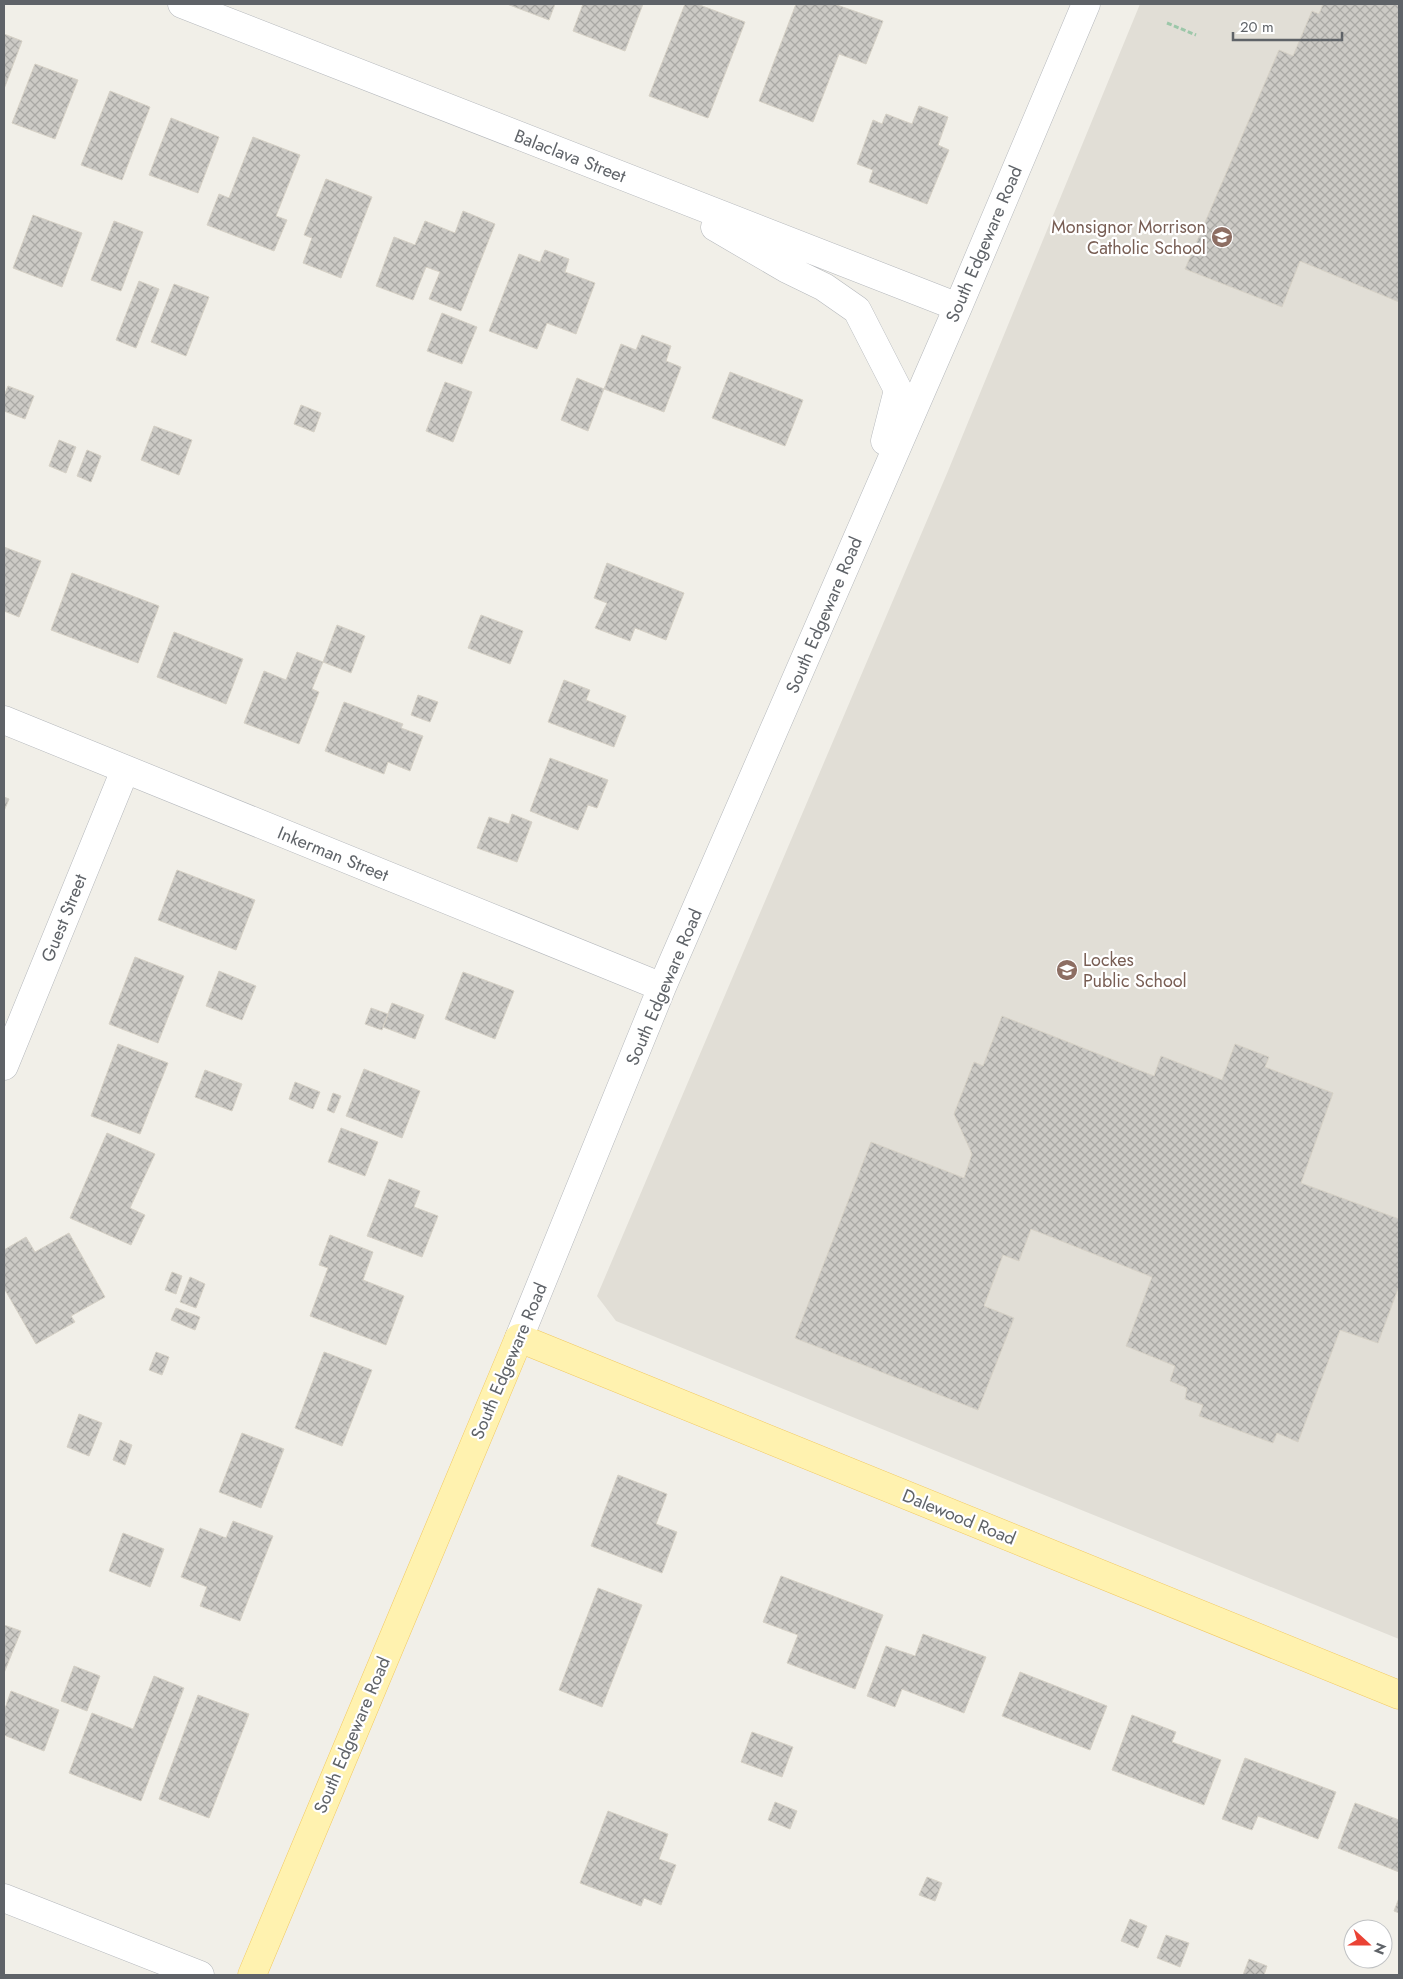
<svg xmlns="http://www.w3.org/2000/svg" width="1403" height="1979" viewBox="0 0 1403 1979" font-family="Jost,sans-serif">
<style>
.education{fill:#e1ded6}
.building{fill:url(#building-cross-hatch);stroke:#d6d1c6}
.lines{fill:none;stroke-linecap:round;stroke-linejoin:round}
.minor-casing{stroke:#b5b8bc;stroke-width:29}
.major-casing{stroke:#f2c960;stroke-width:29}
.path{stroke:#9cc7a9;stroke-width:3;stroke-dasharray:5 2.5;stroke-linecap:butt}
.minor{stroke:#fff;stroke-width:28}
.major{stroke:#fff2af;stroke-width:28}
.labels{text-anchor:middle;stroke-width:4.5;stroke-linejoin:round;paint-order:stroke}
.street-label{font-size:18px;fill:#5f6368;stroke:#fff}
.education-label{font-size:18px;fill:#785e54;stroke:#fff;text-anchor:end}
</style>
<defs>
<pattern id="building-cross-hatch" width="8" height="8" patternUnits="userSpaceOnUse" patternTransform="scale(1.25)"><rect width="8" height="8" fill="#cccac5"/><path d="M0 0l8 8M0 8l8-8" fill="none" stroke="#a9a8a4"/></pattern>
</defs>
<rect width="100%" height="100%" fill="#f1efe8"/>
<path class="education" d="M 1140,4 L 1399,4 L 1399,1639 L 616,1321 L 597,1296 L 948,471 Z"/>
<path class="building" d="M 507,4 L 555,4 L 549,20 Z
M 583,4 L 643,4 L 625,51 L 573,31 Z
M 685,4 L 697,4 L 745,22 L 708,118 L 649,96 Z
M 796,4 L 834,4 L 883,21 L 866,64 L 839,54 L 813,122 L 759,101 Z
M 1323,4 L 1399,4 L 1399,302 L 1300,261 L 1282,307 L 1185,269 L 1279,50 L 1293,56 L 1312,11 L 1319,14 Z
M 4,34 L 22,41 L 4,89 Z
M 35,64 L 78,80 L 55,139 L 12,123 Z
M 110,91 L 150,107 L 122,180 L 81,165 Z
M 919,106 L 948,117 L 938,145 L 949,150 L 927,204 L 869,182 L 873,170 L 857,164 L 873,120 L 882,124 L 886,114 L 912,124 Z
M 171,118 L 219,137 L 198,193 L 149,175 Z
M 253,137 L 300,155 L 276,216 L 287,220 L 274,251 L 207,225 L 219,194 L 229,198 Z
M 326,179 L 372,197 L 341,278 L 303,263 L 312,238 L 304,235 Z
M 463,211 L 495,224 L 461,311 L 429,299 L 440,272 L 426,267 L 413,300 L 376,286 L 394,237 L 415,245 L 425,221 L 455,233 Z
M 33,215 L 82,233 L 62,287 L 13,268 Z
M 114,221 L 143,232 L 121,291 L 91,280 Z
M 545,250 L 569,259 L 565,272 L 595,283 L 576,334 L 547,323 L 537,349 L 489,331 L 519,254 L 540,262 Z
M 139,281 L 159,289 L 136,348 L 116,340 Z
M 174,284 L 209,297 L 186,356 L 151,342 Z
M 442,313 L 477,327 L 462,364 L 427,351 Z
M 642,335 L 671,346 L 666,361 L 681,367 L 664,412 L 604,389 L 621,344 L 636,350 Z
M 730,372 L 803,400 L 785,446 L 712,418 Z
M 577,378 L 604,389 L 588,431 L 561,420 Z
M 445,382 L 472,392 L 453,442 L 426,431 Z
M 8,386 L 34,396 L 25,419 L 4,411 L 4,396 Z
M 301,405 L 321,413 L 314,432 L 294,424 Z
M 154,426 L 192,440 L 179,475 L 141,460 Z
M 59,440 L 76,447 L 66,473 L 49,466 Z
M 87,450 L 101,456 L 91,482 L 77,476 Z
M 4,547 L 41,561 L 19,617 L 4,611 Z
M 607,563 L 684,593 L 666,640 L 635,628 L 630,641 L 595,628 L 607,603 L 594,598 Z
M 72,573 L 159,606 L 138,663 L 51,630 Z
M 481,615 L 523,631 L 510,664 L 468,648 Z
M 337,625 L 365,636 L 351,673 L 323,662 Z
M 174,632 L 243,659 L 226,704 L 157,677 Z
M 297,652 L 323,662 L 312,689 L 319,692 L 299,744 L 244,723 L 264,671 L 286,680 Z
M 564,680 L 590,690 L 586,700 L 626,716 L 614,747 L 548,722 Z
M 418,695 L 438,702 L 430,722 L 411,715 Z
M 344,702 L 403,724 L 401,728 L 423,736 L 410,771 L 388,762 L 384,774 L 325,751 Z
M 550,758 L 608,780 L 597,808 L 588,805 L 578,830 L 530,811 Z
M 4,797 L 9,799 L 4,811 Z
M 512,814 L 532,822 L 517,862 L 477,848 L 489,817 L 509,824 Z
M 177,870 L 255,900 L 236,950 L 158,920 Z
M 135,957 L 184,976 L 158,1043 L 109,1024 Z
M 219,971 L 256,986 L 242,1020 L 206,1006 Z
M 463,972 L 514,991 L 495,1039 L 445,1019 Z
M 392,1003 L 424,1015 L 415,1039 L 383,1027 Z
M 371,1008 L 388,1014 L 382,1030 L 365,1024 Z
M 1002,1016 L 1154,1076 L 1161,1056 L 1222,1080 L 1235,1044 L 1269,1057 L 1265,1067 L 1333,1093 L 1301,1183 L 1399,1219 L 1399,1286 L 1378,1343 L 1340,1330 L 1298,1442 L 1277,1433 L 1273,1443 L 1199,1416 L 1203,1405 L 1185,1399 L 1187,1388 L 1170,1381 L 1175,1366 L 1126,1346 L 1152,1277 L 1031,1229 L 1019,1261 L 1003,1255 L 984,1306 L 1014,1318 L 978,1410 L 795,1338 L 871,1142 L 964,1178 L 972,1154 L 954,1114 L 974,1062 L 983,1066 Z
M 118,1044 L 168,1063 L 140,1134 L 91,1116 Z
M 364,1069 L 420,1091 L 402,1138 L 346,1116 Z
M 205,1070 L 242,1084 L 232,1111 L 195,1097 Z
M 295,1082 L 320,1092 L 313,1109 L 289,1099 Z
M 333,1093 L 341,1096 L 334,1113 L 327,1110 Z
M 341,1128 L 378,1142 L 365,1176 L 328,1162 Z
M 107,1133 L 155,1154 L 130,1208 L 145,1215 L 131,1245 L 70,1218 Z
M 389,1179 L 420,1191 L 414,1207 L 438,1216 L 422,1257 L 367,1236 Z
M 69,1233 L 105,1297 L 71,1316 L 75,1322 L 36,1344 L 4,1288 L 4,1250 L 26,1237 L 35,1252 Z
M 330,1235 L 373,1252 L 363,1280 L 404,1296 L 386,1345 L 310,1316 L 328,1268 L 319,1265 Z
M 172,1272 L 182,1276 L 176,1294 L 165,1290 Z
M 190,1277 L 205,1284 L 196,1308 L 180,1302 Z
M 176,1308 L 200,1317 L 195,1330 L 171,1320 Z
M 156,1352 L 169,1357 L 162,1375 L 149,1370 Z
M 324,1352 L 372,1370 L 342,1446 L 295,1428 Z
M 79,1414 L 102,1423 L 89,1456 L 67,1447 Z
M 242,1433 L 284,1449 L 261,1508 L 219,1492 Z
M 120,1440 L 132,1445 L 125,1465 L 113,1460 Z
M 618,1475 L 667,1494 L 656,1524 L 677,1532 L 662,1573 L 591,1546 Z
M 233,1521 L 273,1536 L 240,1621 L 200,1606 L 207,1587 L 181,1577 L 200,1528 L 226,1538 Z
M 123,1533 L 164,1549 L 150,1587 L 109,1571 Z
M 781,1576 L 883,1615 L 855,1689 L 787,1663 L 798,1635 L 763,1622 Z
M 598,1588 L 642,1605 L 602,1707 L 559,1690 Z
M 4,1625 L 21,1631 L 4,1673 Z
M 923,1634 L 986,1657 L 964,1713 L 902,1689 L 895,1707 L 867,1696 L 886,1646 L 915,1656 Z
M 74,1666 L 100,1676 L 87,1711 L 61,1701 Z
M 1020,1672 L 1107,1706 L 1090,1750 L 1002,1716 Z
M 154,1676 L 184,1688 L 141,1801 L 69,1773 L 92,1713 L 133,1729 Z
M 11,1691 L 59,1710 L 44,1751 L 4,1735 L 4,1711 Z
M 198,1695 L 249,1714 L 209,1818 L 159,1799 Z
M 1132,1715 L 1176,1732 L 1172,1742 L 1221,1760 L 1204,1805 L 1112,1770 Z
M 752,1732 L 793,1747 L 782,1777 L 741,1762 Z
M 1245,1758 L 1336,1792 L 1318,1839 L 1258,1816 L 1252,1830 L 1222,1819 Z
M 775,1802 L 797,1811 L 790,1829 L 768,1820 Z
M 1355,1803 L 1399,1820 L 1399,1872 L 1338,1848 Z
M 608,1811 L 668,1834 L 659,1859 L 676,1865 L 661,1905 L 644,1898 L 641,1906 L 580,1883 Z
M 927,1877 L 942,1883 L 935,1901 L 919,1895 Z
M 1399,1898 L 1399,1913 L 1394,1911 Z
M 1130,1919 L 1147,1926 L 1138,1948 L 1121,1941 Z
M 1166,1935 L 1189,1943 L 1180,1967 L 1157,1958 Z
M 1249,1959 L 1267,1966 L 1264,1975 L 1243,1975 Z"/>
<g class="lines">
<g class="minor-casing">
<path id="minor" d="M 182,4 L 958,307
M 715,227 L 787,269 L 824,287 L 857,310 L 898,390 L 885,441
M 4,720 L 662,987
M 4,1066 L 125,770
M 519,1338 L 662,987 L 958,307 L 1086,4
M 4,1898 L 200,1975"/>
</g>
<g class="major-casing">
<path id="major" d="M 252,1975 L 519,1338 L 1399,1695"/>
</g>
<path class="path" d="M 1167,23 L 1196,35"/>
<use href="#minor" class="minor"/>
<use href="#major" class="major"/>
</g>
<defs>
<g id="school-disc" transform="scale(1.125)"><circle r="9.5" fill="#8d6e63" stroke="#fff"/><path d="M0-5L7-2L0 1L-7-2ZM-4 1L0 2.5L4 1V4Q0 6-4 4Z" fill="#fff"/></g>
</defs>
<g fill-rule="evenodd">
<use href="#school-disc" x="1222" y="237"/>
<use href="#school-disc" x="1067" y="970"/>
</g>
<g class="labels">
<g class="street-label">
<text transform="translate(570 156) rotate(21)" y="6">Balaclava Street</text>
<text transform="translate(984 244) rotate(-67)" y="6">South Edgeware Road</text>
<text transform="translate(824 615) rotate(-67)" y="6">South Edgeware Road</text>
<text transform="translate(333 854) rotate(22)" y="6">Inkerman Street</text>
<text transform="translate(64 918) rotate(-68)" y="6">Guest Street</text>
<text transform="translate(664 987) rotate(-67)" y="6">South Edgeware Road</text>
<text transform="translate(509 1361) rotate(-67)" y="6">South Edgeware Road</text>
<text transform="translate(959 1517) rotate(22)" y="6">Dalewood Road</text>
<text transform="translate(352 1735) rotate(-67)" y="6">South Edgeware Road</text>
</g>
<g class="education-label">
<text x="1206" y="233">Monsignor Morrison<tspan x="1206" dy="21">Catholic School</tspan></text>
<text x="1083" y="966" text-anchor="start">Lockes<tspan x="1083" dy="21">Public School</tspan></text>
</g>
</g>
<rect width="1403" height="1979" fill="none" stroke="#5f6368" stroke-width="10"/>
<g transform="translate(1368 1944) rotate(111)"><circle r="24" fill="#ffffff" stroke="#bfc1c3"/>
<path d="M0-4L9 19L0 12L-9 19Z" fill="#ea4335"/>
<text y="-8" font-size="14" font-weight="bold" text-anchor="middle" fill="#5f6368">N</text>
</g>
<path d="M1233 32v8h109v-8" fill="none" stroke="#5f6368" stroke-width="2.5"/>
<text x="1240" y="32" font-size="15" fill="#5f6368" stroke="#ffffff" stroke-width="4" paint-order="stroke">20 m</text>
</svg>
